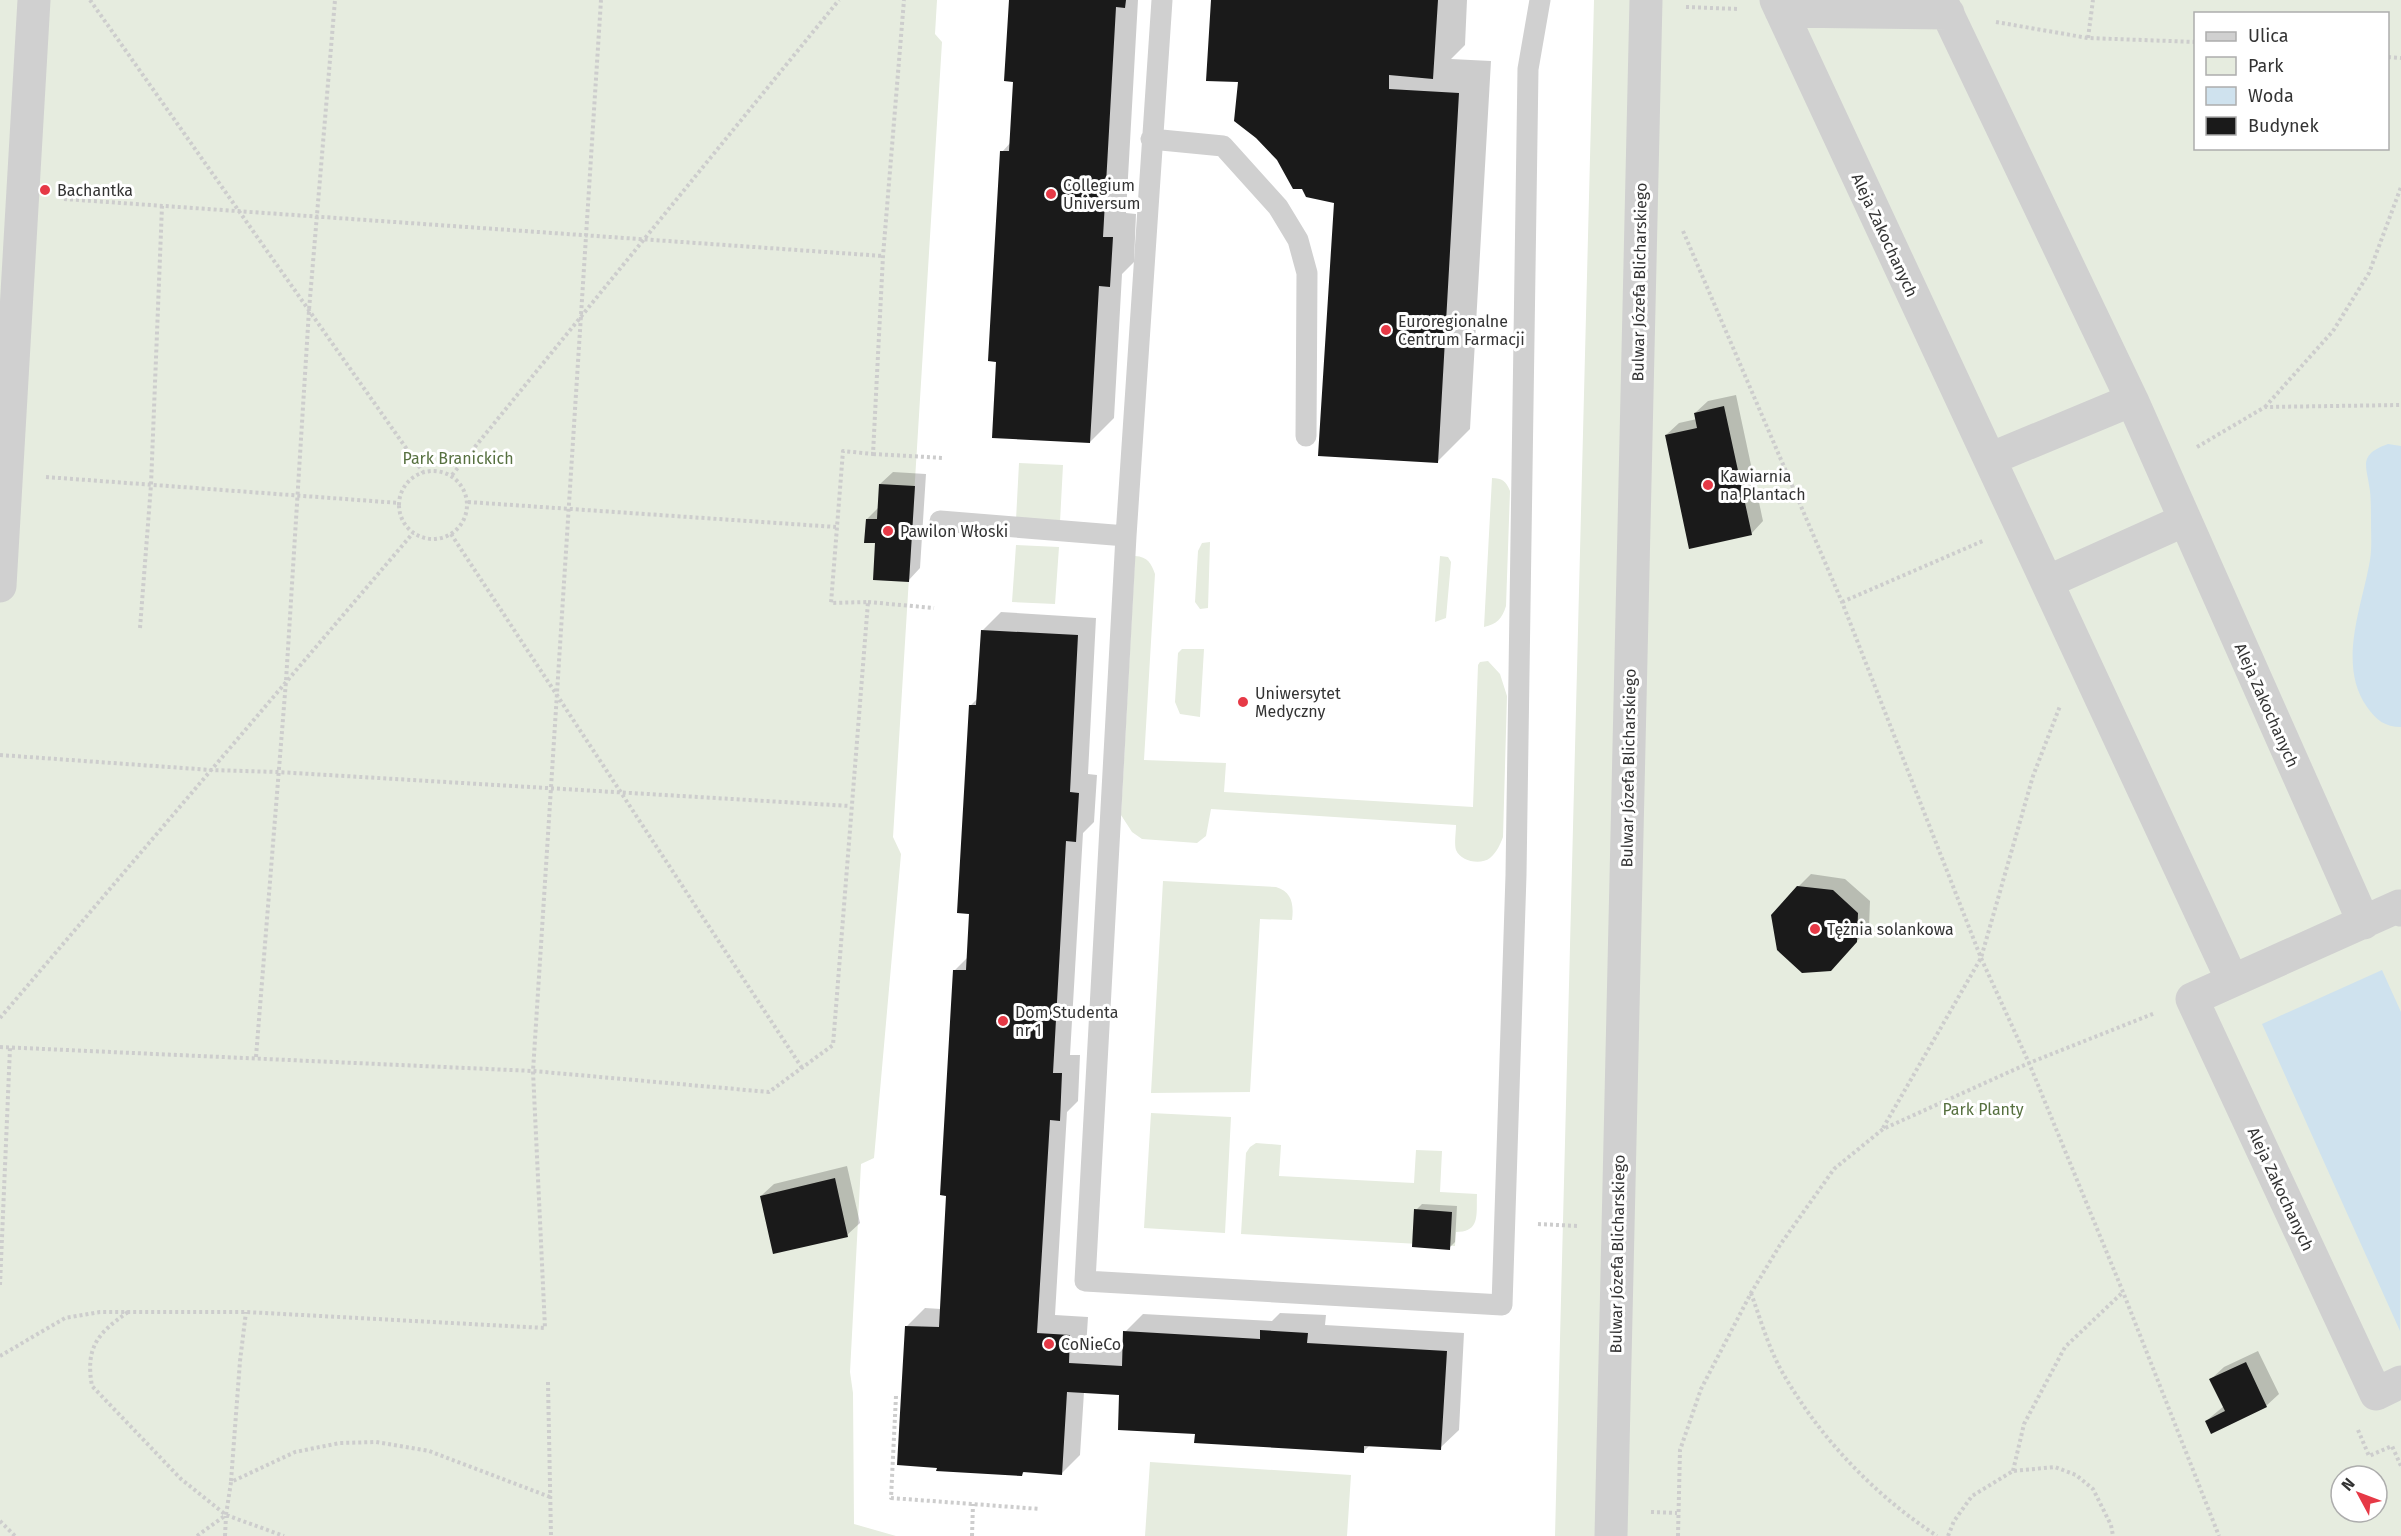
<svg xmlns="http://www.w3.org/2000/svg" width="2401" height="1536" viewBox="0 0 2401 1536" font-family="'Fira Sans',sans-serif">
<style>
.green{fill:#e6ecdf;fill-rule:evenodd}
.water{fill:#cfe2ee}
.shadow{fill:#0003}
.building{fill:#1a1a1a}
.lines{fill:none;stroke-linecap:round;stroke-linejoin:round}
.path{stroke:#cdcdcd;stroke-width:4;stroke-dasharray:3 3;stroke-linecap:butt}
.lane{stroke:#d0d0d0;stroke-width:21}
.street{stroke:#d0d0d0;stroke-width:33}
.poi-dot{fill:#e63946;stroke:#fff;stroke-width:2}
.labels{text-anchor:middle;stroke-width:6;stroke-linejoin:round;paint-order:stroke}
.poi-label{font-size:16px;fill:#333;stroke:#fff;text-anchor:start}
.street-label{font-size:16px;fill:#333;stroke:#fff}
.park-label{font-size:16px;fill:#56703f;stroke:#fff}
</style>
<rect width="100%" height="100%" fill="#fff"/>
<path class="green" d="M 0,0 L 937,0 L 935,34 L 942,42 L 893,837 L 901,854 L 874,1158 L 861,1164 L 850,1372 L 853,1393 L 854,1524 L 896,1536 L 0,1536 Z
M 1594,0 L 2401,0 L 2401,1536 L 1555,1536 ZM 2196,14 L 2388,14 L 2388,148 L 2196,148 ZM 2341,1476 L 2377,1476 L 2377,1512 L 2341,1512 Z
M 1019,463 L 1063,465 L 1060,522 L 1016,520 Z
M 1492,478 C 1502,478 1506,481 1510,491 L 1506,606 C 1502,619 1497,624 1484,627 Z
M 1210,542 L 1208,608 L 1200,609 L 1195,602 L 1198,551 L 1202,543 Z
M 1016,545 L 1059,547 L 1055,604 L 1012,602 Z
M 1135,556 C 1148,557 1151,563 1155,574 L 1144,760 L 1226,763 L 1224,792 L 1473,807 L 1478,665 L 1480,662 L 1488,661 L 1500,674 L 1507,696 L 1503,837 C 1500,845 1497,852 1490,858 C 1481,865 1461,862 1456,850 C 1454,843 1456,833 1456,825 L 1211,809 L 1206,836 L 1197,843 L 1142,839 L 1132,832 L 1121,815 Z
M 1440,556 L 1448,557 L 1451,562 L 1446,618 L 1435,622 Z
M 1182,649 L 1204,649 L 1200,717 L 1180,714 L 1175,702 L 1178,653 Z
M 1163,881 L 1276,887 C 1292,892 1294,904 1292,920 L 1260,919 L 1250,1092 L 1151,1093 Z
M 1151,1113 L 1231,1117 L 1225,1233 L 1144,1228 Z
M 1256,1143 L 1281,1145 L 1279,1176 L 1414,1183 L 1416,1150 L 1442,1151 L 1440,1192 L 1477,1194 C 1476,1214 1481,1232 1456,1232 L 1455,1246 L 1241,1234 L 1246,1153 L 1250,1147 Z
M 1150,1462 L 1351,1475 L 1347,1536 L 1145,1536 Z"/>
<path class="water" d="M 2388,444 L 2401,446 L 2401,727 C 2385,727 2376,720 2367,707 C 2337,664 2362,607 2370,560 C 2372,548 2371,535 2371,523 C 2371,513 2371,501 2370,491 C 2367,466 2357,455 2388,444 Z
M 2382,970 L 2401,1012 L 2400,1331 L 2262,1024 Z"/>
<path class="shadow" d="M 1010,0 L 1138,0 L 1126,213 L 1136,214 L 1134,262 L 1122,274 L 1114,418 L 1090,442 L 998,360 L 1002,152 L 1011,142 L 1014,80 Z
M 1213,0 L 1467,0 L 1465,45 L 1451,59 L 1491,61 L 1470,429 L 1438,461 L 1336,202 L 1240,81 Z
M 1736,395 L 1763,521 L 1751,534 L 1666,435 L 1679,423 L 1697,419 L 1695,413 L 1708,401 Z
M 893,472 L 926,474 L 920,568 L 908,581 L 876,542 L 867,519 L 879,507 L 880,484 Z
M 1001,612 L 1096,618 L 1088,774 L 1097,775 L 1094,822 L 1083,833 L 1070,1055 L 1080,1055 L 1078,1101 L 1067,1112 L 1055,1315 L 1088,1317 L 1086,1348 L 1094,1340 L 1124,1342 L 1125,1332 L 1143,1314 L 1272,1321 L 1280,1313 L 1326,1315 L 1325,1325 L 1464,1333 L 1459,1430 L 1440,1448 L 1370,1445 L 1363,1452 L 1196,1433 L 1121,1391 L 1084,1392 L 1080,1455 L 1062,1473 L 1025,1471 L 1022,1474 L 907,1326 L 925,1308 L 941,1309 L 948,1195 L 955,970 L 968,957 L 970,912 L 971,705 L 978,698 L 982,631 Z
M 1811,874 L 1845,879 L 1870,901 L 1869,928 L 1843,956 L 1798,887 Z
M 847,1166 L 860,1223 L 847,1235 L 761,1196 L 774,1184 Z
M 1422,1204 L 1457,1206 L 1455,1242 L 1449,1248 L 1416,1210 Z
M 2258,1351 L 2279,1394 L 2266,1406 L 2206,1421 L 2224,1406 L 2211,1379 L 2224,1367 Z"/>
<path class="building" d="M 1009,0 L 1126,0 L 1125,8 L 1116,7 L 1103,237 L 1113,237 L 1110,287 L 1099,286 L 1090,443 L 992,438 L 996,362 L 988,361 L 1000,151 L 1009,151 L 1013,82 L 1004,81 Z
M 1211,0 L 1438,0 L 1433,79 L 1389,75 L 1389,89 L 1459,93 L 1438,463 L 1318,456 L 1334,203 L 1306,197 L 1302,189 L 1293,189 L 1277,160 L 1256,138 L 1234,121 L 1238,82 L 1206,81 Z
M 1724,406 L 1752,535 L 1689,549 L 1665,435 L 1697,428 L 1694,413 Z
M 879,484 L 915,486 L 909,582 L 873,580 L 875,543 L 864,543 L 866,519 L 877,519 Z
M 981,630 L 1078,635 L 1070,792 L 1079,793 L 1076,842 L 1066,841 L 1053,1073 L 1062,1073 L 1060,1121 L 1050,1120 L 1037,1333 L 1070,1335 L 1069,1363 L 1122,1366 L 1123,1331 L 1260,1339 L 1260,1330 L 1308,1333 L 1307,1343 L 1447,1351 L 1441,1450 L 1364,1446 L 1364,1453 L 1194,1443 L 1195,1434 L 1118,1430 L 1119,1395 L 1067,1392 L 1062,1475 L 1023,1472 L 1022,1476 L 936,1471 L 937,1468 L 897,1465 L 905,1326 L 939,1327 L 946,1196 L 940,1195 L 953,970 L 966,970 L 969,914 L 957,913 L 969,705 L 976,705 Z
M 1797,886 L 1833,890 L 1858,913 L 1857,942 L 1831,971 L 1802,973 L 1777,950 L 1771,915 Z
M 835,1178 L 848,1237 L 773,1254 L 760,1196 Z
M 1414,1209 L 1452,1212 L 1450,1250 L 1412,1247 Z
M 2246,1362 L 2267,1407 L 2211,1434 L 2205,1421 L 2225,1411 L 2209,1379 Z"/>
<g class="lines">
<path class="path" d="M 90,0 L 423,472
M 1686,7 L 1738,9
M 1996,22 L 2088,38 L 2196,42
M 2088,38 L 2093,0
M 2388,57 L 2401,58
M 64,199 L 883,256
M 1683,231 L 1842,602 L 1981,958 L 2029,1063 L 2123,1292 L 2219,1536
M 2265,407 L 2333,331 L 2369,273 L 2401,187
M 2197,447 L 2265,407 L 2401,405
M 873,454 L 944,458
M399 505a34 34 0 1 1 68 0a34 34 0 1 1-68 0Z
M 452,475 L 839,0
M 46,477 L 399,503
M 468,502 L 836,527
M 451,534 L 802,1068
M 868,602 L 934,608
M 1842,602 L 1985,540
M 140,628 L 151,485 L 162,206
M 0,755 L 211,770 L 277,772 L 850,806
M 0,1018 L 413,533
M 0,1047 L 533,1071 L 769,1092 L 833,1045 L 868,602 L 831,603 L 843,451 L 873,454 L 883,256 L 904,0
M 256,1057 L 286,681 L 309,310 L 335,0
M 1883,1128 L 1981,958 L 2033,776 L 2060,706
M 1538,1224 L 1578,1226
M 0,1285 L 10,1048
M 1751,1293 C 1760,1318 1768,1346 1781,1370 C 1819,1437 1873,1494 1937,1536
M 128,1312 C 98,1333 85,1347 92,1386 L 181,1479 L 226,1515 L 284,1536
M 0,1356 L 65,1318 L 100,1312 L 246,1312 L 545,1328 L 533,1071 L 601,0
M 548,1382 L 551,1536
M 896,1396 L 891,1498 L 1040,1509
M 2358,1430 L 2369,1456 L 2392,1446 L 2401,1466
M 2013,1471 L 2024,1424 L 2065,1347 L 2123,1292
M 231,1481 L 240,1361 L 246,1312
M 1651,1512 L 1677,1513
M 0,1521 L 15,1536
M 197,1536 L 226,1515 L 231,1482 L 295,1452 L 340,1443 L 376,1442 L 429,1451 L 550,1497
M 225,1536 L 226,1516
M 972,1536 L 973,1504
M 1678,1536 L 1680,1450 L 1701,1389 L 1751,1293 L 1780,1245 L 1834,1169 L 1883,1129 L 2029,1063 L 2155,1013
M 1948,1536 L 1954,1521 L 1972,1496 L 2013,1471 L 2055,1467 L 2076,1475 L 2093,1489 L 2111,1525 L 2113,1536"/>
<path class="lane" d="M 1162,0 L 1126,536 L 1085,1281 L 1502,1305 L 1516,875 L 1528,69 L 1540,0
M 1151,139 L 1223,146 L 1278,207 L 1298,240 L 1307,273 L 1306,436
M 940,521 L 1126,536"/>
<path class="street" d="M 1776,0 L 2232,980
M 1941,0 L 2132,400 L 2364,923
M 1781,11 L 1948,13
M 1990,459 L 2132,400
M 2047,582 L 2185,520
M 0,586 L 34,0
M 2401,910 L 2399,906 L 2192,999 L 2376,1394 L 2401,1382
M 1611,1536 L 1646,0"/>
</g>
<g class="poi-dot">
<circle cx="45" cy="190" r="6"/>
<circle cx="1051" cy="194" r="6"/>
<circle cx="1386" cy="330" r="6"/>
<circle cx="1708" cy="485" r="6"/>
<circle cx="888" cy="531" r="6"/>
<circle cx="1243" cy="702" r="6"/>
<circle cx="1815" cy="929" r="6"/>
<circle cx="1003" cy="1021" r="6"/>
<circle cx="1049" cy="1344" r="6"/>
</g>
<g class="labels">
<g class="poi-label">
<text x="1063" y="191">Collegium<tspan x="1063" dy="18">Universum</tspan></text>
<text x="57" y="196">Bachantka</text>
<text x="1398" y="327">Euroregionalne<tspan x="1398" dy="18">Centrum Farmacji</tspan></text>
<text x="1720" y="482">Kawiarnia<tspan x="1720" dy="18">na Plantach</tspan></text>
<text x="900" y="537">Pawilon Włoski</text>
<text x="1255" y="699">Uniwersytet<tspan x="1255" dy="18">Medyczny</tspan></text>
<text x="1827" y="935">Tężnia solankowa</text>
<text x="1015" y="1018">Dom Studenta<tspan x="1015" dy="18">nr 1</tspan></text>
<text x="1061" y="1350">CoNieCo</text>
</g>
<g class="street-label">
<text transform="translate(1885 235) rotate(65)" y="6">Aleja Zakochanych</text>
<text transform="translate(1639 282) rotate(-89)" y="6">Bulwar Józefa Blicharskiego</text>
<text transform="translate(2267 705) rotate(66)" y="6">Aleja Zakochanych</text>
<text transform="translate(1628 768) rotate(-89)" y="6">Bulwar Józefa Blicharskiego</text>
<text transform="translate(2281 1189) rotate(65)" y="6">Aleja Zakochanych</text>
<text transform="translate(1617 1254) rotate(-89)" y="6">Bulwar Józefa Blicharskiego</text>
</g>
<g class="park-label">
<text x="458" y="464">Park Branickich</text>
<text x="1983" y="1115">Park Planty</text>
</g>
</g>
<rect x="2194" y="12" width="195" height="138" fill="#ffffff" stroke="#adadad" stroke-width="1.5"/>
<rect x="2206" y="32" width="30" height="9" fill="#d0d0d0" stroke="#adadad" stroke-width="1.5"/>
<text x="2248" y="42" font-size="18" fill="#333333">Ulica</text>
<rect x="2206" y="57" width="30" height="18" fill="#e6ecdf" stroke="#adadad" stroke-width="1.5"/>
<text x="2248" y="72" font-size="18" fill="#333333">Park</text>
<rect x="2206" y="87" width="30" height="18" fill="#cfe2ee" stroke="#adadad" stroke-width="1.5"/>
<text x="2248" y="102" font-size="18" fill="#333333">Woda</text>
<rect x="2206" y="117" width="30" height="18" fill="#1a1a1a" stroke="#adadad" stroke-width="1.5"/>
<text x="2248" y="132" font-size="18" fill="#333333">Budynek</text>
<g transform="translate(2359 1494) rotate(311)"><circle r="28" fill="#ffffff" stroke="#adadad" stroke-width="1.5"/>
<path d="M0-4.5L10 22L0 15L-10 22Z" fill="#e63946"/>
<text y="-9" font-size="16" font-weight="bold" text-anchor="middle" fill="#333333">N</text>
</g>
</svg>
